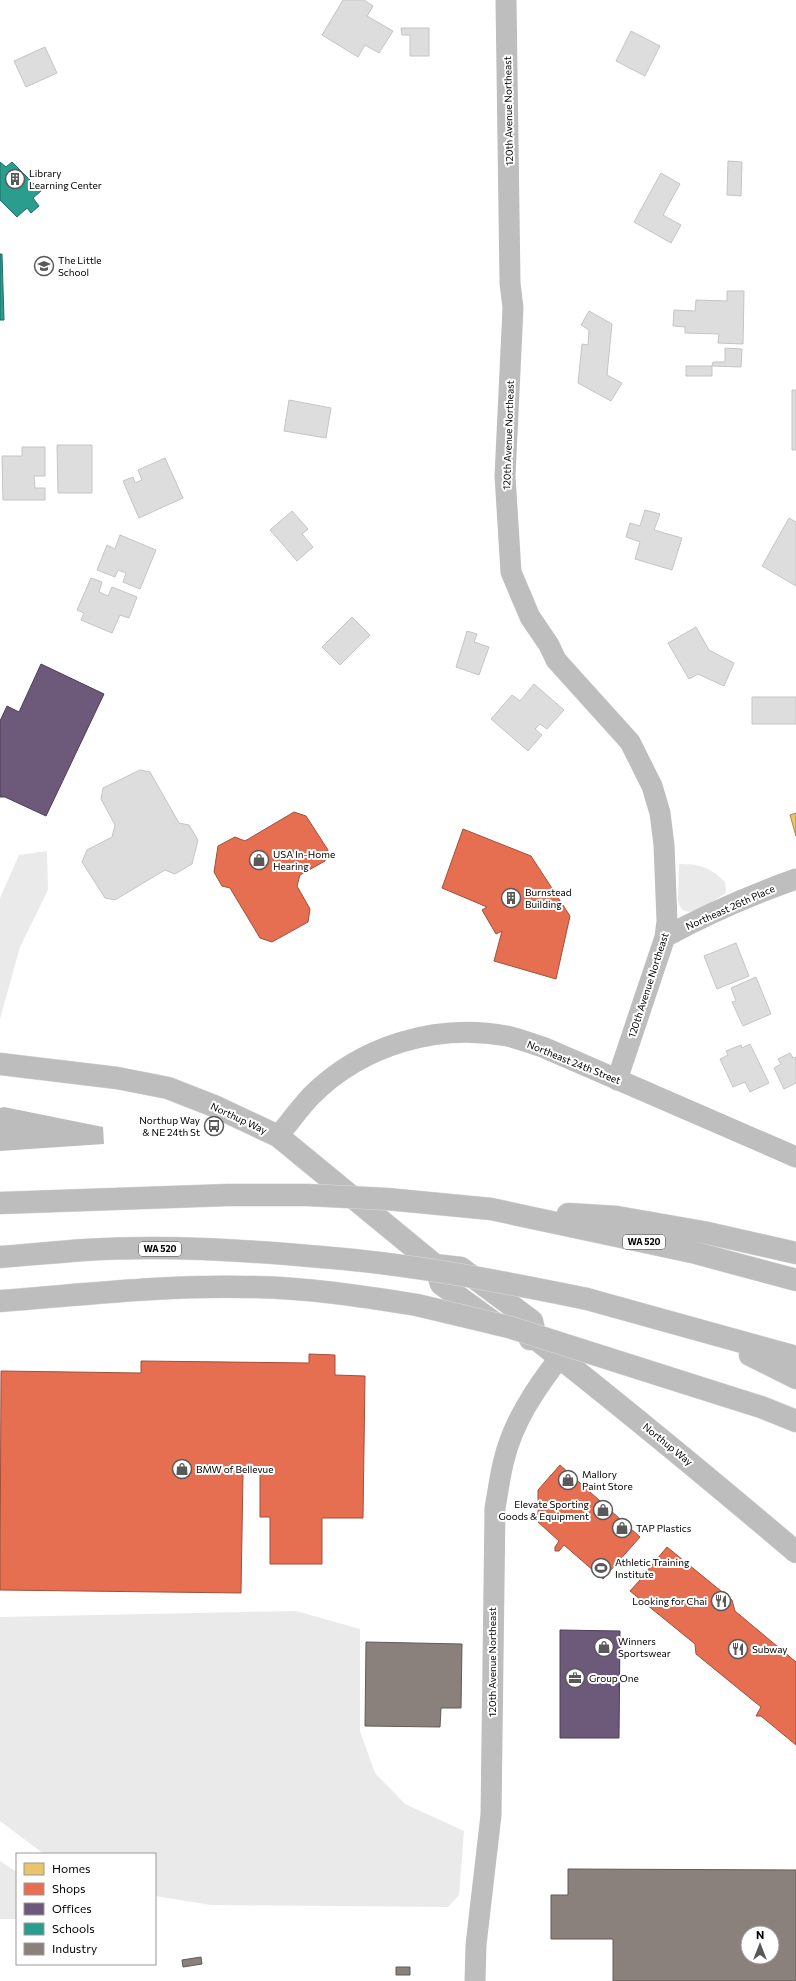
<svg xmlns="http://www.w3.org/2000/svg" width="796" height="1981" viewBox="0 0 796 1981" font-family="Commissioner,sans-serif">
<style>
.green{fill:#eaeaea}
.water{fill:#bcbcbc}
.homes{fill:#e9c46a;stroke:#a3894a}
.shops{fill:#e76f51;stroke:#a24e39}
.offices{fill:#6d597a;stroke:#4c3e55}
.schools{fill:#2a9d8f;stroke:#1d6e64}
.industry{fill:#8a817c;stroke:#615a57;fill-rule:evenodd}
.building{fill:#ddd;stroke:#c5c5c5}
.lines{fill:none;stroke-linecap:round;stroke-linejoin:round}
.major-casing{stroke:#dbdbdb;stroke-width:23}
.highway-casing{stroke:#dbdbdb;stroke-width:23}
.minor{stroke:#bebebe;stroke-width:21}
.major{stroke:#bdbdbd;stroke-width:22}
.highway{stroke:#bdbdbd;stroke-width:22}
.highway-bridge-casing{stroke:#dbdbdb;stroke-width:23;stroke-linecap:butt}
.highway-bridge{stroke:#bdbdbd;stroke-width:22}
.labels{text-anchor:middle;stroke-width:4;stroke-linejoin:round;paint-order:stroke}
.shield{fill:#fff;stroke:#4c4c4c;stroke-width:1}
.shield-label{font-size:9px;font-weight:bold;fill:#000}
.street-label{font-size:10px;fill:#000;stroke:#fff}
.poi-label{font-size:10px;fill:#000;stroke:#fff;text-anchor:start}
</style>
<rect width="100%" height="100%" fill="#fff"/>
<path class="green" d="M 47,851 L 48,890 L 20,947 L 0,1019 L 0,898 L 19,855 Z
M 679,864 C 700,864 710,867 725,882 L 726,893 C 713,900 684,926 678,901 Z
M 296,1611 L 360,1629 L 360,1731 L 375,1773 L 405,1804 L 464,1831 L 459,1895 L 448,1907 L 211,1905 L 155,1896 L 155,1854 L 44,1854 L 0,1821 L 0,1617 Z
M 0,1861 L 17,1872 L 17,1919 L 0,1919 Z"/>
<path class="water" d="M 4,1107 L 103,1127 L 104,1144 L 0,1151 L 0,1108 Z"/>
<path class="homes" d="M 796,813 L 796,836 L 790,815 Z"/>
<path class="shops" d="M 294,812 L 306,816 L 328,850 L 325,861 L 300,875 L 297,886 L 310,909 L 308,922 L 272,942 L 260,938 L 230,888 L 222,886 L 214,872 L 218,846 L 235,837 L 245,841 Z
M 463,829 L 531,856 L 570,916 L 556,979 L 494,961 L 502,931 L 496,934 L 482,910 L 487,907 L 442,888 Z
M 309,1354 L 335,1355 L 335,1375 L 365,1376 L 363,1518 L 322,1518 L 322,1564 L 270,1564 L 270,1517 L 260,1517 L 260,1474 L 243,1474 L 241,1593 L 0,1590 L 1,1371 L 141,1373 L 141,1361 L 309,1363 Z
M 560,1465 L 640,1537 L 603,1579 L 564,1545 L 559,1551 L 555,1551 L 555,1547 L 559,1541 L 538,1522 L 538,1490 Z
M 667,1547 L 732,1600 L 735,1611 L 796,1662 L 796,1745 L 761,1716 L 756,1716 L 761,1707 L 696,1654 L 695,1644 L 630,1591 L 640,1580 L 639,1577 L 642,1577 Z"/>
<path class="offices" d="M 41,664 L 104,694 L 46,816 L 5,797 L 0,797 L 0,721 L 7,706 L 19,712 Z
M 560,1630 L 620,1631 L 619,1738 L 560,1738 Z"/>
<path class="schools" d="M 0,162 L 6,167 L 12,162 L 41,191 L 33,198 L 39,206 L 31,213 L 27,208 L 17,217 L 0,200 Z
M 0,254 L 2,254 L 4,320 L 0,320 Z"/>
<path class="industry" d="M 366,1642 L 462,1644 L 461,1708 L 441,1708 L 440,1727 L 365,1726 Z
M 568,1869 L 796,1870 L 796,1981 L 613,1981 L 613,1939 L 551,1939 L 551,1895 L 568,1895 ZM 748,1933 L 772,1933 L 772,1957 L 748,1957 Z
M 201,1957 L 202,1964 L 183,1967 L 182,1960 Z
M 396,1967 L 410,1967 L 410,1975 L 396,1975 Z"/>
<path class="building" d="M 343,0 L 364,0 L 373,6 L 367,16 L 393,31 L 379,53 L 365,45 L 358,57 L 322,35 Z
M 401,28 L 429,28 L 429,56 L 410,56 L 410,35 L 402,35 Z
M 631,31 L 660,46 L 645,76 L 616,61 Z
M 45,47 L 57,73 L 26,87 L 14,61 Z
M 728,161 L 742,162 L 741,196 L 727,195 Z
M 661,173 L 680,184 L 663,215 L 681,225 L 671,243 L 634,222 Z
M 727,291 L 744,291 L 743,344 L 718,343 L 719,334 L 685,333 L 685,327 L 673,326 L 674,310 L 695,311 L 696,300 L 727,301 Z
M 589,311 L 612,324 L 607,375 L 622,383 L 611,401 L 578,383 L 582,344 L 588,345 L 589,330 L 581,325 Z
M 725,348 L 742,349 L 741,367 L 712,366 L 713,362 L 725,362 Z
M 686,366 L 712,366 L 712,376 L 686,376 Z
M 792,390 L 796,390 L 796,450 L 792,450 Z
M 289,400 L 331,408 L 326,438 L 284,431 Z
M 57,445 L 92,445 L 92,493 L 58,493 Z
M 22,447 L 45,447 L 45,476 L 34,476 L 35,488 L 45,488 L 45,500 L 3,500 L 2,456 L 22,456 Z
M 165,458 L 183,498 L 139,518 L 123,481 L 133,477 L 135,483 L 142,480 L 138,470 Z
M 645,510 L 660,514 L 654,530 L 682,538 L 672,570 L 635,559 L 640,542 L 626,537 L 630,523 L 640,526 Z
M 292,511 L 308,529 L 302,534 L 313,547 L 297,561 L 270,530 Z
M 789,518 L 796,522 L 796,586 L 762,566 Z
M 120,535 L 156,550 L 140,589 L 123,582 L 126,573 L 118,570 L 115,577 L 97,570 L 107,545 L 115,549 Z
M 91,578 L 102,582 L 99,592 L 108,596 L 112,587 L 137,597 L 129,618 L 120,615 L 112,633 L 81,620 L 84,613 L 77,610 Z
M 352,617 L 370,635 L 340,665 L 322,647 Z
M 696,627 L 709,650 L 734,663 L 724,686 L 698,674 L 689,679 L 668,643 Z
M 467,631 L 477,634 L 474,642 L 489,647 L 479,675 L 456,667 Z
M 534,684 L 564,710 L 547,729 L 540,724 L 535,729 L 542,735 L 528,751 L 491,719 L 512,695 L 520,701 Z
M 752,697 L 796,697 L 796,724 L 752,724 Z
M 140,770 L 150,772 L 179,823 L 189,825 L 198,840 L 192,864 L 175,874 L 165,870 L 115,900 L 105,898 L 82,862 L 87,850 L 112,837 L 115,825 L 101,799 L 103,788 Z
M 736,943 L 749,976 L 717,989 L 704,956 Z
M 756,977 L 771,1014 L 743,1026 L 732,1002 L 736,1001 L 731,988 Z
M 750,1044 L 769,1083 L 750,1092 L 745,1082 L 733,1087 L 720,1059 L 728,1055 L 726,1051 L 741,1045 L 742,1048 Z
M 790,1053 L 793,1058 L 796,1057 L 796,1083 L 784,1089 L 774,1068 L 781,1064 L 778,1059 Z"/>
<g class="lines">
<g class="major-casing">
<path id="major" d="M 0,1064 L 117,1078 L 168,1088 L 214,1106 L 278,1136 L 435,1265 L 461,1268 L 532,1321 L 536,1339
M 435,1265 L 441,1284 L 496,1324
M 530,1339 L 536,1339 C 624,1408 711,1480 796,1552"/>
</g>
<g class="highway-casing">
<path id="highway" d="M 0,1203 L 228,1195
M 491,1209 L 692,1252 L 796,1280
M 568,1214 L 617,1217 L 703,1232 L 796,1253
M 0,1257 C 28,1255 56,1252 85,1250 C 163,1245 242,1250 321,1257
M 587,1299 L 796,1357
M 0,1301 C 81,1295 164,1285 245,1287 C 303,1287 361,1296 417,1305
M 750,1355 L 796,1378
M 663,1376 L 761,1407 L 796,1421"/>
</g>
<path class="minor" d="M 506,0 L 510,283 L 513,308 L 505,476 L 511,572 L 530,617 L 549,645 L 556,660 L 630,742 L 652,786 L 660,813 L 664,845 L 667,921 L 665,937 L 617,1080
M 665,937 C 707,914 751,895 796,879
M 278,1136 C 289,1123 299,1109 311,1096 C 362,1045 437,1023 507,1036 C 520,1039 533,1044 545,1048 L 796,1157
M 475,1981 L 476,1945 L 491,1815 L 495,1508 C 498,1492 500,1475 504,1460 C 513,1422 536,1388 560,1357"/>
<use href="#major" class="major"/>
<use href="#highway" class="highway"/>
<g class="highway-bridge-casing">
<path id="highway-bridge" d="M 228,1195 L 307,1195 L 387,1199 L 491,1209
M 321,1257 C 411,1264 499,1281 587,1299
M 417,1305 L 509,1327 L 663,1376"/>
</g>
<use href="#highway-bridge" class="highway-bridge"/>
</g>
<defs>
<g id="building-ring" transform="scale(1)"><circle r="9.5" fill="#fff" stroke="#595959" stroke-width="1.5"/><path d="M-4-6H4V6H1V3H-1V6H-4ZM-2.5-4.3h1.7v1.8h-1.7ZM.8-4.3h1.7v1.8H.8ZM-2.5-1h1.7V.8h-1.7ZM.8-1h1.7V.8H.8Z" fill="#595959"/></g>
<g id="school-ring" transform="scale(1)"><circle r="9.5" fill="#fff" stroke="#595959" stroke-width="1.5"/><path d="M0-5L7-2L0 1L-7-2ZM-4 1L0 2.5L4 1V4Q0 6-4 4Z" fill="#595959"/></g>
<g id="shop-ring" transform="scale(1)"><circle r="9.5" fill="#fff" stroke="#595959" stroke-width="1.5"/><path d="M-5-2.5h2.3a2.7 3.5 0 0 1 5.4 0H5L5.5 6h-11ZM-1.5-2.5h3a1.5 2.3 0 0 0-3 0Z" fill="#595959"/></g>
<g id="bus-ring" transform="scale(1)"><circle r="9.5" fill="#fff" stroke="#595959" stroke-width="1.5"/><path d="M-5-6H5V4H4V6H2V4H-2V6H-4V4H-5ZM-3.5-4V0h7V-4ZM-3.5 1.2v1.5H-2V1.2ZM2 1.2v1.5H3.5V1.2Z" fill="#595959"/></g>
<g id="stadium-ring" transform="scale(1)"><circle r="9.5" fill="#fff" stroke="#595959" stroke-width="1.5"/><path d="M0-5a6.5 5 0 1 0 0 10a6.5 5 0 1 0 0-10ZM-3.5-1.8h7v3.6h-7Z" fill="#595959"/></g>
<g id="restaurant-ring" transform="scale(1)"><circle r="9.5" fill="#fff" stroke="#595959" stroke-width="1.5"/><path d="M-5-6h1v4h1v-4h1v4h1v-4h1v5L-1.5 .5V6h-2V.5L-5-1ZM5-6V6H3V1.5H1.5Q1.5-4 5-6Z" fill="#595959"/></g>
<g id="office-ring" transform="scale(1)"><circle r="9.5" fill="#fff" stroke="#595959" stroke-width="1.5"/><path d="M-6-3h4V-5.5h4V-3h4V5H-6ZM-1-4.5V-3h2v-1.5ZM-6 0V1H6V0Z" fill="#595959"/></g>
</defs>
<g fill-rule="evenodd">
<use href="#building-ring" x="15" y="179"/>
<use href="#school-ring" x="44" y="266"/>
<use href="#shop-ring" x="259" y="860"/>
<use href="#building-ring" x="511" y="898"/>
<use href="#bus-ring" x="214" y="1126"/>
<use href="#shop-ring" x="182" y="1469"/>
<use href="#shop-ring" x="568" y="1480"/>
<use href="#shop-ring" x="603" y="1510"/>
<use href="#shop-ring" x="622" y="1528"/>
<use href="#stadium-ring" x="601" y="1568"/>
<use href="#restaurant-ring" x="721" y="1601"/>
<use href="#shop-ring" x="604" y="1647"/>
<use href="#restaurant-ring" x="738" y="1649"/>
<use href="#office-ring" x="575" y="1678"/>
</g>
<g class="labels">
<g class="shield">
<rect x="623" y="1235" width="42" height="14" rx="3"/>
<rect x="139" y="1242" width="42" height="14" rx="3"/>
</g>
<g class="shield-label">
<text x="644" y="1245">WA 520</text>
<text x="160" y="1252">WA 520</text>
</g>
<g class="street-label">
<text transform="translate(508 111) rotate(-91)" y="4">120th Avenue Northeast</text>
<text transform="translate(508 435) rotate(-88)" y="4">120th Avenue Northeast</text>
<text transform="translate(730 907) rotate(-24)" y="4">Northeast 26th Place</text>
<text transform="translate(648 985) rotate(-72)" y="4">120th Avenue Northeast</text>
<text transform="translate(574 1062) rotate(22)" y="4">Northeast 24th Street</text>
<text transform="translate(239 1118) rotate(25)" y="4">Northup Way</text>
<text transform="translate(668 1444) rotate(39)" y="4">Northup Way</text>
<text transform="translate(492 1662) rotate(-90)" y="4">120th Avenue Northeast</text>
</g>
<g class="poi-label">
<text x="29" y="177">Library<tspan x="29" dy="12">Learning Center</tspan></text>
<text x="58" y="264">The Little<tspan x="58" dy="12">School</tspan></text>
<text x="273" y="858">USA In-Home<tspan x="273" dy="12">Hearing</tspan></text>
<text x="525" y="896">Burnstead<tspan x="525" dy="12">Building</tspan></text>
<text x="200" y="1124" text-anchor="end">Northup Way<tspan x="200" dy="12">&amp; NE 24th St</tspan></text>
<text x="196" y="1473">BMW of Bellevue</text>
<text x="582" y="1478">Mallory<tspan x="582" dy="12">Paint Store</tspan></text>
<text x="589" y="1508" text-anchor="end">Elevate Sporting<tspan x="589" dy="12">Goods &amp; Equipment</tspan></text>
<text x="636" y="1532">TAP Plastics</text>
<text x="615" y="1566">Athletic Training<tspan x="615" dy="12">Institute</tspan></text>
<text x="707" y="1605" text-anchor="end">Looking for Chai</text>
<text x="618" y="1645">Winners<tspan x="618" dy="12">Sportswear</tspan></text>
<text x="752" y="1653">Subway</text>
<text x="589" y="1682">Group One</text>
</g>
</g>
<rect x="16" y="1853" width="140" height="112" fill="#ffffff" stroke="#999999"/>
<rect x="24" y="1863" width="20" height="12" fill="#e9c46a" stroke="#999999"/>
<text x="52" y="1873" font-size="12" fill="#000000">Homes</text>
<rect x="24" y="1883" width="20" height="12" fill="#e76f51" stroke="#999999"/>
<text x="52" y="1893" font-size="12" fill="#000000">Shops</text>
<rect x="24" y="1903" width="20" height="12" fill="#6d597a" stroke="#999999"/>
<text x="52" y="1913" font-size="12" fill="#000000">Offices</text>
<rect x="24" y="1923" width="20" height="12" fill="#2a9d8f" stroke="#999999"/>
<text x="52" y="1933" font-size="12" fill="#000000">Schools</text>
<rect x="24" y="1943" width="20" height="12" fill="#8a817c" stroke="#999999"/>
<text x="52" y="1953" font-size="12" fill="#000000">Industry</text>
<g transform="translate(760 1945)"><circle r="19" fill="#ffffff" stroke="#999999"/>
<path d="M0-3L7 15L0 10L-7 15Z" fill="#595959"/>
<text y="-6" font-size="11" font-weight="bold" text-anchor="middle" fill="#000000">N</text>
</g>
</svg>
